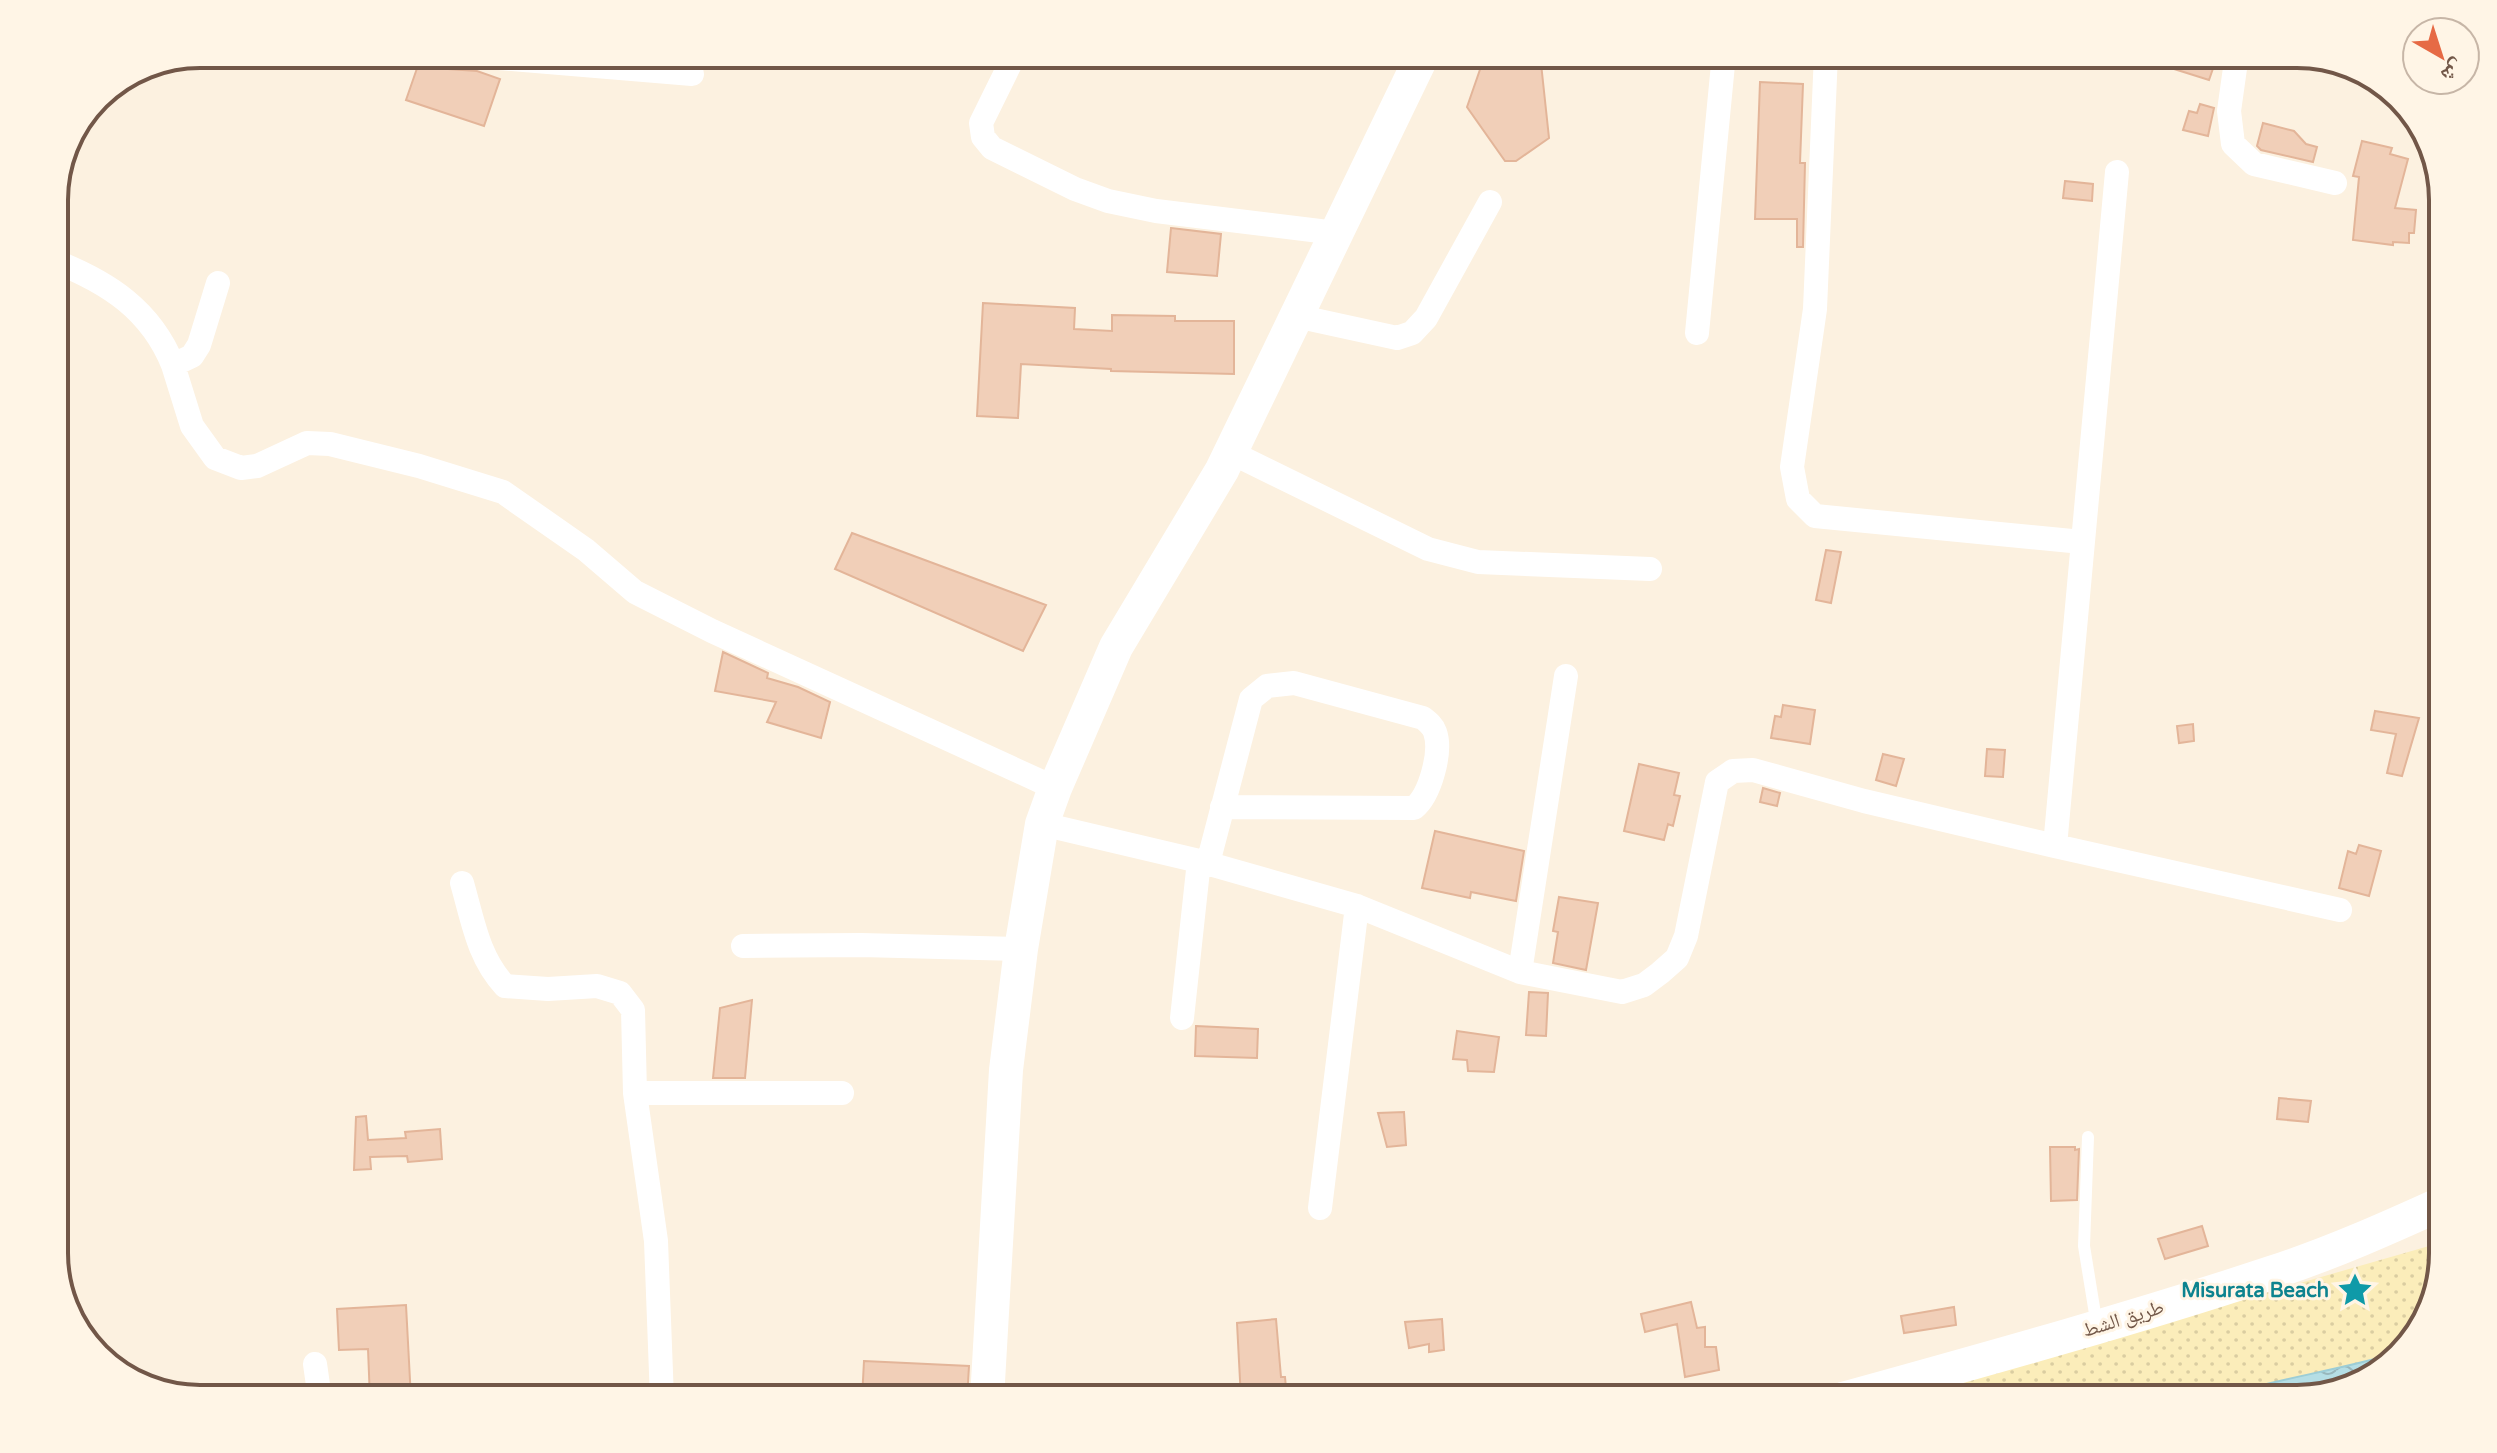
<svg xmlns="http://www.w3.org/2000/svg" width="2497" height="1453" viewBox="0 0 2497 1453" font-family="'Varela Round','Noto Naskh Arabic',sans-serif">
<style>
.sand{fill:url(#sand-dots)}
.water{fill:url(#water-waves);stroke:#9ccdd6;stroke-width:2}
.building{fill:#f1cfb8;stroke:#e3b599;stroke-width:2}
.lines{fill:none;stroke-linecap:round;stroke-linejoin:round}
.lane{stroke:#fff;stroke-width:12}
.street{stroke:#fff;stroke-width:24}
.secondary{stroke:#fff;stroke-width:34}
.labels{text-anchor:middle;stroke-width:6;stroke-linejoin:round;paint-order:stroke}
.culture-label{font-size:20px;font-weight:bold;fill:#0d838f;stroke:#fff5e6;text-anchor:end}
.street-label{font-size:20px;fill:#725748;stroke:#fff5e6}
.rim{fill:none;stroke:#725748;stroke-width:4}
</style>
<defs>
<pattern id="sand-dots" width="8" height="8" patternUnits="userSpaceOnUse" patternTransform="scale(2)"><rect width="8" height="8" fill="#fbedba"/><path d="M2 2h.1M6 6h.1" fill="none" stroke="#dacda1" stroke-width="1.8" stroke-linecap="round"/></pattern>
<pattern id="water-waves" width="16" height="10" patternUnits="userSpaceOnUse" patternTransform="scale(2)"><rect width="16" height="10" fill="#b5dee5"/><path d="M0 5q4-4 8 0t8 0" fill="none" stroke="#98b7bc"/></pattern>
</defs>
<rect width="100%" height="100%" fill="#fcf1e0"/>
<path class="sand" d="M 2443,1242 L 2443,1254 L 2424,1326 L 2396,1353 L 2345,1368 L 2239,1390 L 2210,1399 L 1896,1399 Z"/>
<path class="water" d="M 2397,1353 L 2371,1379 L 2298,1399 L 2210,1399 C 2271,1380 2335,1371 2397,1353 Z"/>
<path class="building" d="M 422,54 L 436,58 L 441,66 L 448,69 L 477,71 L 500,79 L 484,126 L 406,100 Z
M 1540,54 L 1549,138 L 1516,161 L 1505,161 L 1467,107 L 1483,61 Z
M 2175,54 L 2218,54 L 2209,80 L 2171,68 Z
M 1760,82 L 1803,84 L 1800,163 L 1805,163 L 1803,247 L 1797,247 L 1797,219 L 1755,219 Z
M 2200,104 L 2214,108 L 2208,136 L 2183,130 L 2189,111 L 2197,113 Z
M 2263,123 L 2294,131 L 2306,144 L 2317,147 L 2313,162 L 2261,150 L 2257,146 Z
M 2362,141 L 2392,148 L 2390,154 L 2408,159 L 2395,208 L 2416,210 L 2414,233 L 2409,233 L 2409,243 L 2393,242 L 2393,245 L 2353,240 L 2359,177 L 2353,176 Z
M 2065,181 L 2093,184 L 2092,201 L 2063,198 Z
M 1171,228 L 1221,234 L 1217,276 L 1167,272 Z
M 983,303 L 1075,308 L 1074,329 L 1112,331 L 1112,315 L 1175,316 L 1175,321 L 1234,321 L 1234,374 L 1111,371 L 1111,369 L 1021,364 L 1018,418 L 977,416 Z
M 852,533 L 1046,605 L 1023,651 L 835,569 Z
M 1826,550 L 1841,552 L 1831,603 L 1816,600 Z
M 723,652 L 768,673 L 767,678 L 798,687 L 830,702 L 821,738 L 767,722 L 776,702 L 715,691 Z
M 1783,705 L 1815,710 L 1810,744 L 1771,738 L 1775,716 L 1781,717 Z
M 2375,711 L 2419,718 L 2402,776 L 2387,773 L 2396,734 L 2371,730 Z
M 2193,724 L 2194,741 L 2179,743 L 2177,726 Z
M 1987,749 L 2005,750 L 2003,777 L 1985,776 Z
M 1883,754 L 1904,759 L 1896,786 L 1876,780 Z
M 1639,764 L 1679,773 L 1674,795 L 1680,796 L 1673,826 L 1668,824 L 1664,840 L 1624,831 Z
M 1763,788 L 1780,793 L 1777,806 L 1760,802 Z
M 1435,831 L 1524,851 L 1516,901 L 1471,892 L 1470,898 L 1422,888 Z
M 2359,845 L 2381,851 L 2369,896 L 2339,888 L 2348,851 L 2356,854 Z
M 1559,897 L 1598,903 L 1586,970 L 1553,963 L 1558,932 L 1553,931 Z
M 1529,992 L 1548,993 L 1546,1036 L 1526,1035 Z
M 752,1000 L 745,1078 L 713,1078 L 720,1008 Z
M 1196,1026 L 1258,1029 L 1257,1058 L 1195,1056 Z
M 1457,1031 L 1499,1037 L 1494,1072 L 1468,1071 L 1467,1060 L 1453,1059 Z
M 2279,1098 L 2311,1101 L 2308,1122 L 2277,1119 Z
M 1404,1112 L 1406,1145 L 1387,1147 L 1378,1113 Z
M 366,1116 L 368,1140 L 406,1138 L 405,1132 L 440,1129 L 442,1159 L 408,1162 L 407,1156 L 370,1157 L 371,1169 L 354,1170 L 356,1117 Z
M 2050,1147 L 2075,1147 L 2075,1150 L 2079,1149 L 2077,1200 L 2051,1201 Z
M 2202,1226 L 2208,1246 L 2165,1259 L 2158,1239 Z
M 1691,1302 L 1697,1328 L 1705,1327 L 1705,1347 L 1716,1347 L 1719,1370 L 1685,1377 L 1677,1324 L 1645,1332 L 1641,1314 Z
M 406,1305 L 411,1399 L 370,1399 L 368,1349 L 339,1350 L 337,1309 Z
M 1954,1307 L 1956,1325 L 1904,1333 L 1901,1316 Z
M 1276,1319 L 1281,1377 L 1285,1377 L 1287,1399 L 1241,1399 L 1237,1323 Z
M 1442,1319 L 1444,1350 L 1429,1352 L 1429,1344 L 1409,1348 L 1405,1322 Z
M 864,1361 L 969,1366 L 967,1399 L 862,1399 Z"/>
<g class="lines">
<path class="lane" d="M 2088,1137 L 2084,1246 L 2097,1326"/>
<path class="street" d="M 450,54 L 692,74
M 1015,54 L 981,123 L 983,137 L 992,148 L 1075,189 L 1108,201 L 1156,211 L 1336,233
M 1826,54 L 1815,309 L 1792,467 L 1798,499 L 1815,516 L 2082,542
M 2237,54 L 2229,111 L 2233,144 L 2254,164 L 2335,183
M 54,261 C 108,282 151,310 173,365 L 192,356 L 199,345 L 218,283
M 1296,316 L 1397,338 L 1412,333 L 1426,318 L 1490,202
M 1697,333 L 1724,54
M 173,365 L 192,426 L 215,458 L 241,468 L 257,466 L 307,443 L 330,444 L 419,466 L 503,492 L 586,550 L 635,592 L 712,631 L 1055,788
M 1230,452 L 1428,549 L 1478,562 L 1650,569
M 1042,824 L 1199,861 L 1357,906 L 1520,972 L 1622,992 L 1644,985 L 1660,973 L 1677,958 L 1686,936 L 1717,782 L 1733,771 L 1753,770 L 1864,801 L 2055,846 L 2340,910
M 2055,846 L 2117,172
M 1208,863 L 1251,699 L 1267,686 L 1294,683 L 1423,718 C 1428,722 1433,726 1435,732 C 1442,752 1430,795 1414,808 L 1222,807
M 462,883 C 473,921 478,957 505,986 L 548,989 L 597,986 L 620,993 L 633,1010 L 635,1093 L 656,1241 L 662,1399
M 743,946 L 861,945 L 1021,949
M 1520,972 L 1566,676
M 1182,1018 L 1199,861
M 635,1093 L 842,1093
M 1320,1208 L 1357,906
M 315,1364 L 320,1399"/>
<path class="secondary" d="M 987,1399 L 1006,1070 L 1021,949 L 1042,824 L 1055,788 L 1116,647 L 1222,470 L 1423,54
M 1843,1399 C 1987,1359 2132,1319 2274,1272 C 2332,1253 2388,1228 2443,1203"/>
</g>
<defs>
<g id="sight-bare" transform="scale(2.76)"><path d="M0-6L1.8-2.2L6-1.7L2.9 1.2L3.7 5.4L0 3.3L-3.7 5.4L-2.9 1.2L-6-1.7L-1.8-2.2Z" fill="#0f9aa8" stroke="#fff5e6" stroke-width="2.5" paint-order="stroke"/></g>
</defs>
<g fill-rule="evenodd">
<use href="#sight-bare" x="2355" y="1290"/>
</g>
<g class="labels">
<g class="culture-label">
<text x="2329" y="1297">Misurata Beach</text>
</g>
<g class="street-label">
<text transform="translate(2123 1318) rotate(-17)" y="7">طريق الشط</text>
</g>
</g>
<path d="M0 0H2497V1453H0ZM200 68H2297A132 132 0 0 1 2429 200V1253A132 132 0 0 1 2297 1385H200A132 132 0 0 1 68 1253V200A132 132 0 0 1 200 68Z" fill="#fff5e6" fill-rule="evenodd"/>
<path class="rim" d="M200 68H2297A132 132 0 0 1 2429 200V1253A132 132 0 0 1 2297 1385H200A132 132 0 0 1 68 1253V200A132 132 0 0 1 200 68Z"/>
<g transform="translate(2441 56) rotate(141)"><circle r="38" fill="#fff5e6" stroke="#c7b6a7" stroke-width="2"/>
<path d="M0-6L14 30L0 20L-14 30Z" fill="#e66a45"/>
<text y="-12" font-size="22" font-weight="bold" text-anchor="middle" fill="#725748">ش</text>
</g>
</svg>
